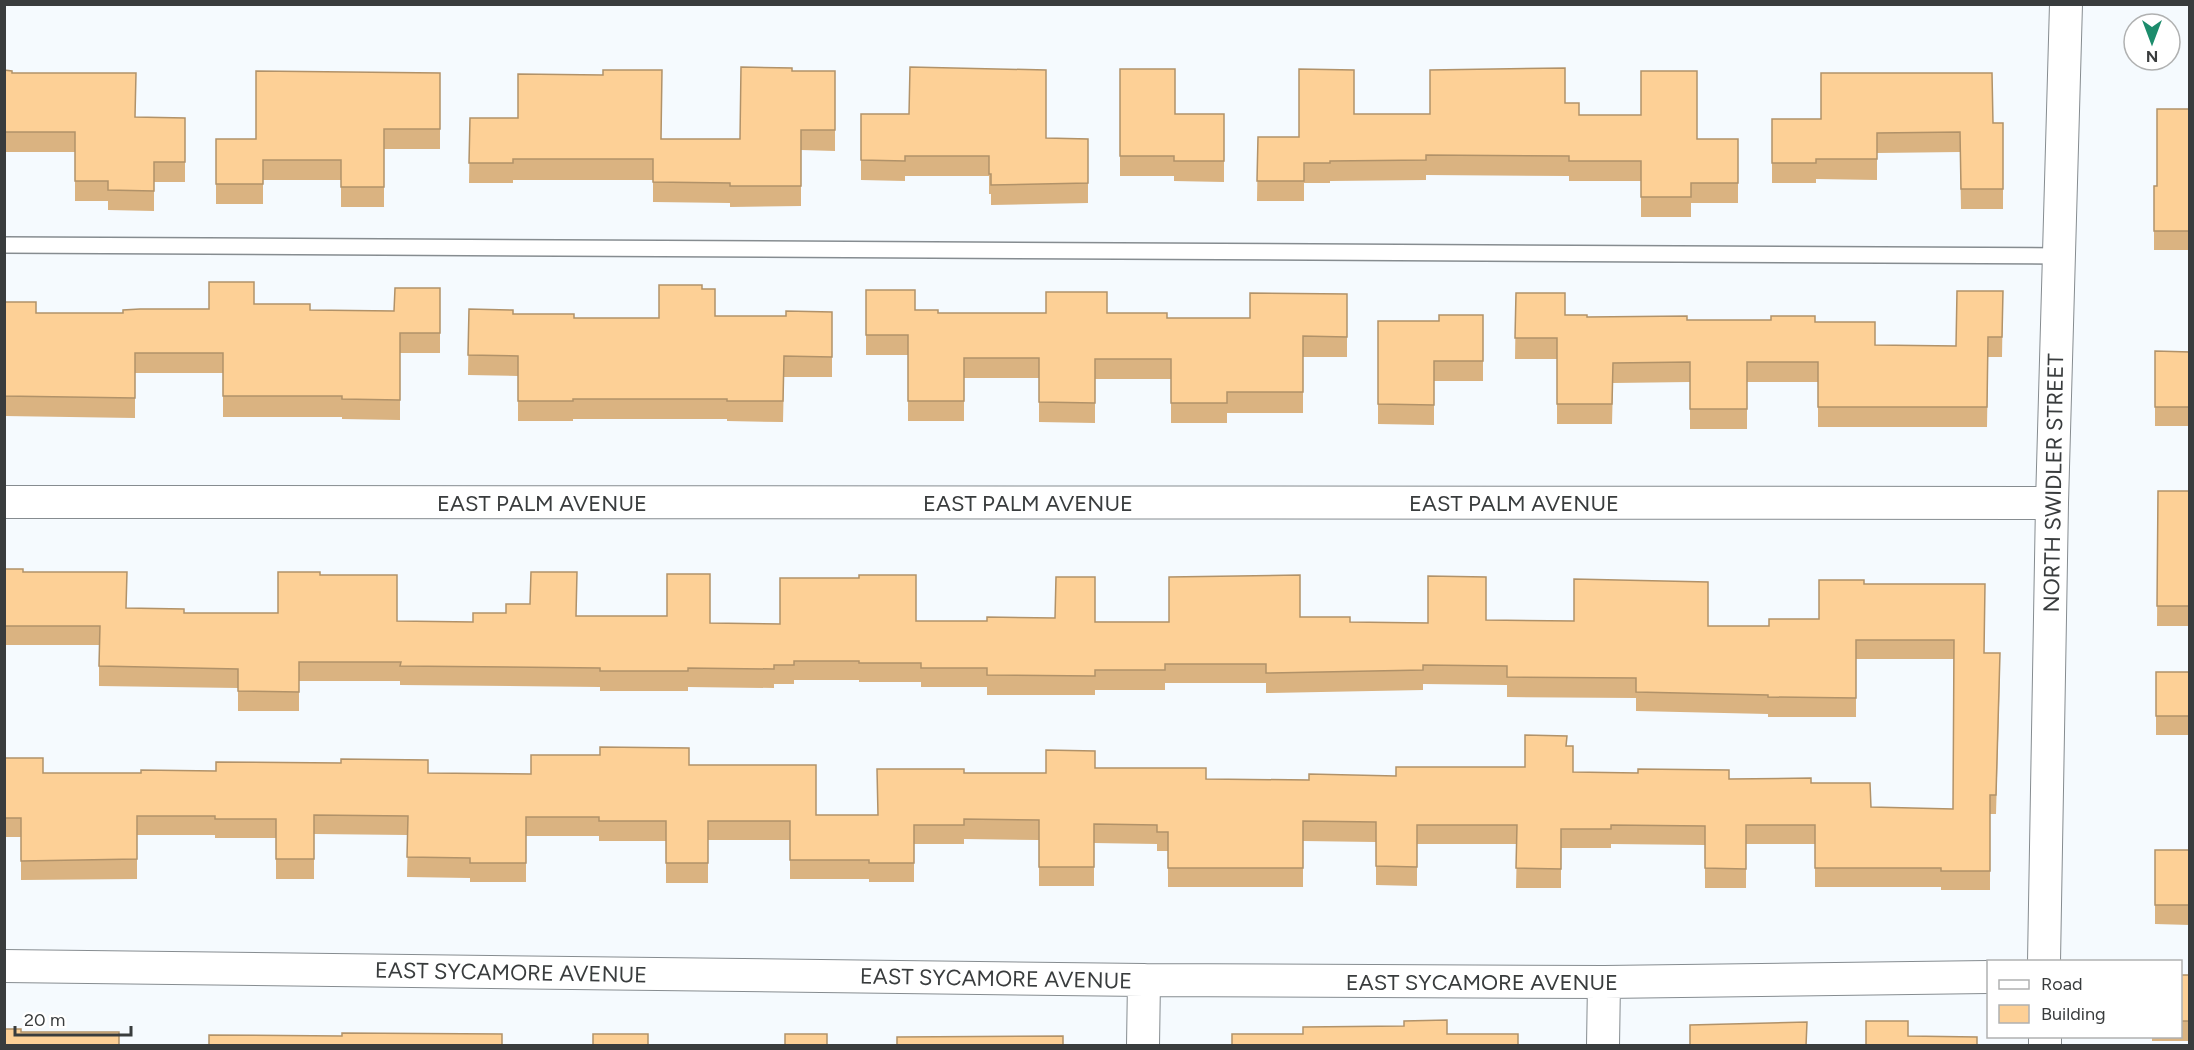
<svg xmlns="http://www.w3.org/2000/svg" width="2194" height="1050" viewBox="0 0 2194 1050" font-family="Figtree,sans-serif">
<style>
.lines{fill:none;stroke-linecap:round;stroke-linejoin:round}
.lane-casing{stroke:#868c90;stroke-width:18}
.street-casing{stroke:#868c90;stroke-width:34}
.lane{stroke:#fff;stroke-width:15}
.street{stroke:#fff;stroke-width:32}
.wall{fill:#dab381}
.building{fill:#fdd096;stroke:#b19269;stroke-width:1.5}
.labels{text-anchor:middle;stroke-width:6;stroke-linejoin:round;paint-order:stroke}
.street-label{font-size:22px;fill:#393c3d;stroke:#fff}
</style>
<rect width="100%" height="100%" fill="#f5fafe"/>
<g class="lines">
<g class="lane-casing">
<path id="lane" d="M 4,245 L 2059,256"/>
</g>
<g class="street-casing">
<path id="street" d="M 4,502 L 2052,503
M 2044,962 L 2052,503 L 2066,4
M 4,966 L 1144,980 L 1604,982 L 1988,977
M 2045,1036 L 2045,1046
M 1143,1046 L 1144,980
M 1603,1046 L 1604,982"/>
</g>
<use href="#lane" class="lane"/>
<use href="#street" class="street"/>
</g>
<path class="wall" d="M 1120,69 L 1175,114 L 1224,114 L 1224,182 L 1174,181 L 1174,176 L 1120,176 Z
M 4,70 L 136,117 L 185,118 L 185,182 L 154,182 L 154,211 L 108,210 L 108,201 L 75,201 L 75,152 L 4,152 Z
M 792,71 L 835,71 L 835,151 L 801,150 L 801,206 L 730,207 L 730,203 L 653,202 L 653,180 L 513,180 L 513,183 L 469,183 L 470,118 L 661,139 L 740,139 Z
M 440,73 L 440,149 L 384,149 L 384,207 L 341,207 L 341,180 L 263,180 L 263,204 L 216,204 L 216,139 L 256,139 Z
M 1565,103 L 1579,115 L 1697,139 L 1738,139 L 1738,203 L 1691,203 L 1691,217 L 1641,217 L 1641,181 L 1569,181 L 1569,176 L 1426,175 L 1426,180 L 1330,181 L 1330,183 L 1304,183 L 1304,201 L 1257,201 L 1258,137 L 1299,137 L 1430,114 Z
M 2190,109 L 2190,250 L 2154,250 L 2154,186 L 2157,186 Z
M 861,114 L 1046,138 L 1088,139 L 1088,203 L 991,205 L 991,194 L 989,194 L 989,176 L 905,176 L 905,181 L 861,180 Z
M 1772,119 L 2003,123 L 2003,209 L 1961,209 L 1960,152 L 1877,153 L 1877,180 L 1816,179 L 1816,183 L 1772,183 Z
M 440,288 L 440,353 L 400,353 L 400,420 L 342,419 L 342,417 L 223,417 L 223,373 L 135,373 L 135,418 L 4,416 L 4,302 L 36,313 L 123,313 L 209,309 L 254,304 L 310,310 L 394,311 Z
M 866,290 L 915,310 L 938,313 L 1107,313 L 1167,318 L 1250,318 L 1347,294 L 1347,357 L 1303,357 L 1303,413 L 1227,413 L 1227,423 L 1171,423 L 1171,379 L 1095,379 L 1095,423 L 1039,422 L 1039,378 L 964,378 L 964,421 L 908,421 L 908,355 L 866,355 Z
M 2003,291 L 2002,357 L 1988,357 L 1987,427 L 1818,427 L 1818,382 L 1747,382 L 1747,429 L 1690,429 L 1690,382 L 1613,383 L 1612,424 L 1557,424 L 1557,359 L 1515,359 L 1516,293 L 1565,315 L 1587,317 L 1687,320 L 1815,322 L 1875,345 L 1956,346 Z
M 469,309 L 513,314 L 574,318 L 659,318 L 715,316 L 786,316 L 832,312 L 832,377 L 784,377 L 783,422 L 727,421 L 727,419 L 573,419 L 573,421 L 518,421 L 518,376 L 468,375 Z
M 1483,315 L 1483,381 L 1434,381 L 1434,425 L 1378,424 L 1378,321 L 1439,321 Z
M 2155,351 L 2190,352 L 2190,426 L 2155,426 Z
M 2158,491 L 2190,491 L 2190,626 L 2157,626 Z
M 4,569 L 23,572 L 126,608 L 184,613 L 278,613 L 320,575 L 397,621 L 473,622 L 576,616 L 710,623 L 780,624 L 916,621 L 1169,622 L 1300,617 L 1350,622 L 1428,623 L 1486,620 L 1708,626 L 1769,626 L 1819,619 L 1864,584 L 1985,653 L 2000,672 L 1996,814 L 1990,814 L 1990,890 L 1941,890 L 1941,887 L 1815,887 L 1815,844 L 1746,844 L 1746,888 L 1705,888 L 1705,845 L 1611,844 L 1611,848 L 1561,848 L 1561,888 L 1516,888 L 1517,844 L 1417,844 L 1417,886 L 1376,885 L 1376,842 L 1303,841 L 1303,887 L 1168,887 L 1168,851 L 1157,851 L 1157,844 L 1094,843 L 1094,886 L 1039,886 L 1039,840 L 964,839 L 964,844 L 914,844 L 914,882 L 869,882 L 869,879 L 790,879 L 790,840 L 708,840 L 708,883 L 666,883 L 666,841 L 599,841 L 599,836 L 526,836 L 526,882 L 470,882 L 470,878 L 407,877 L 408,835 L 314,834 L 314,879 L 276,879 L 276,838 L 215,838 L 215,835 L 137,835 L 137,879 L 21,880 L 21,837 L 4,837 L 4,758 L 43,773 L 428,773 L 531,774 L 689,765 L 816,815 L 877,815 L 964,773 L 1046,773 L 1095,768 L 1206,779 L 1309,780 L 1396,776 L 1525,767 L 1567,746 L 1573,772 L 1811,783 L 1871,807 L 1953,809 L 1954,659 L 1856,659 L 1856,717 L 1768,717 L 1768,714 L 1636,711 L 1636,698 L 1507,697 L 1507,685 L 1423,684 L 1423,690 L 1266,693 L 1266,683 L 1165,683 L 1165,690 L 1095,690 L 1095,695 L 987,695 L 987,687 L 921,687 L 921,682 L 859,682 L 859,680 L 794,680 L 794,684 L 774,684 L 774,688 L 688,687 L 688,691 L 600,691 L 600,687 L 400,685 L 400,681 L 299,681 L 299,711 L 238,711 L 238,688 L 99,686 L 99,645 L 5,645 L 4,704 Z
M 2156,672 L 2190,672 L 2190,735 L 2156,735 Z
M 2155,850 L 2190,850 L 2190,925 L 2155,924 Z
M 2181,975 L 2190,975 L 2190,1041 L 2152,1041 L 2152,1036 L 2181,1036 Z"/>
<path class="building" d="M 741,67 L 792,68 L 792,71 L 835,71 L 835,130 L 801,130 L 801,186 L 730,186 L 730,183 L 653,182 L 653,159 L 513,159 L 513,163 L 469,163 L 470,118 L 518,118 L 518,74 L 603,75 L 603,70 L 662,70 L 661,139 L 740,139 Z
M 910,67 L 1046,70 L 1046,138 L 1088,139 L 1088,183 L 991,185 L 991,174 L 989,174 L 989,156 L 905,156 L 905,161 L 861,160 L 861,114 L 909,114 Z
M 1565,68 L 1565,103 L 1579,103 L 1579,115 L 1641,115 L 1641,71 L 1697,71 L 1697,139 L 1738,139 L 1738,183 L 1691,183 L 1691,197 L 1641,197 L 1641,161 L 1569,161 L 1569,156 L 1426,155 L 1426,160 L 1330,161 L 1330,163 L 1304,163 L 1304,181 L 1257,181 L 1258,137 L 1299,137 L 1299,69 L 1354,70 L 1354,114 L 1430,114 L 1430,70 Z
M 1120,69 L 1175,69 L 1175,114 L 1224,114 L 1224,161 L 1174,161 L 1174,156 L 1120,156 Z
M 4,70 L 12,71 L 12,73 L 136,73 L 135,117 L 185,118 L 185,162 L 154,162 L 154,191 L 108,190 L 108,181 L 75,181 L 75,132 L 4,132 Z
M 256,71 L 440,73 L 440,129 L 384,129 L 384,187 L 341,187 L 341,160 L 263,160 L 263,184 L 216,184 L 216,139 L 256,139 Z
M 1821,73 L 1992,73 L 1993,123 L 2003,123 L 2003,189 L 1961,189 L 1960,132 L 1877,133 L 1877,159 L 1816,159 L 1816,163 L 1772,163 L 1772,119 L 1821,119 Z
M 2157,109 L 2190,109 L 2190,231 L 2154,231 L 2154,186 L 2157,186 Z
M 209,282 L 254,282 L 254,304 L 310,304 L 310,310 L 394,311 L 395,288 L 440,288 L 440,333 L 400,333 L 400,400 L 342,399 L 342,396 L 223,396 L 223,353 L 135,353 L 135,398 L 4,396 L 4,302 L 36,302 L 36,313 L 123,313 L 123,310 L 140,309 L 209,309 Z
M 659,285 L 702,285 L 702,289 L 715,289 L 715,316 L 786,316 L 786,311 L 832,312 L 832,357 L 784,356 L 783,401 L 727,401 L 727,399 L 573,399 L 573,401 L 518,401 L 518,356 L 468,355 L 469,309 L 513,310 L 513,314 L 574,314 L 574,318 L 659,318 Z
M 866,290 L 915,290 L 915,310 L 938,310 L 938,313 L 1046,313 L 1046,292 L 1107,292 L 1107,313 L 1167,313 L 1167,318 L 1250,318 L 1250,293 L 1347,294 L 1347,337 L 1303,336 L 1303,392 L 1227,392 L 1227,403 L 1171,403 L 1171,359 L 1095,359 L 1095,403 L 1039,402 L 1039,358 L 964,358 L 964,401 L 908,401 L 908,335 L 866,335 Z
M 1957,291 L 2003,291 L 2002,337 L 1988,337 L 1987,407 L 1818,407 L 1818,362 L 1747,362 L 1747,409 L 1690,409 L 1690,362 L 1613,363 L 1612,404 L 1557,404 L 1557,338 L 1515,338 L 1516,293 L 1565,293 L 1565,315 L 1587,315 L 1587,317 L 1687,316 L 1687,320 L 1771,320 L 1771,316 L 1815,316 L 1815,322 L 1875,322 L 1875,345 L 1956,346 Z
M 1439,315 L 1483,315 L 1483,361 L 1434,361 L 1434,405 L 1378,404 L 1378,321 L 1439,321 Z
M 2155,351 L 2190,352 L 2190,407 L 2155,407 Z
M 2158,491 L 2190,491 L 2190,606 L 2157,606 Z
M 4,569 L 23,569 L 23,572 L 127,572 L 126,608 L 184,609 L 184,613 L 278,613 L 278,572 L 320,572 L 320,575 L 397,575 L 397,621 L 473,622 L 473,613 L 506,613 L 506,604 L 530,604 L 531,572 L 577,572 L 576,616 L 667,616 L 667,574 L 710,574 L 710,623 L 780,624 L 780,578 L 859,578 L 859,575 L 916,575 L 916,621 L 987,621 L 987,617 L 1055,618 L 1056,577 L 1095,577 L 1095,622 L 1169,622 L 1169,577 L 1300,575 L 1300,617 L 1350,617 L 1350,622 L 1428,623 L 1428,576 L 1486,577 L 1486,620 L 1574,621 L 1574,579 L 1708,582 L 1708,626 L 1769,626 L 1769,619 L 1819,619 L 1819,580 L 1864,580 L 1864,584 L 1985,584 L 1984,653 L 2000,653 L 1996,795 L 1990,795 L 1990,871 L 1941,871 L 1941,868 L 1815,868 L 1815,825 L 1746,825 L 1746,869 L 1705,868 L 1705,826 L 1611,825 L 1611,829 L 1561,829 L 1561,869 L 1516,868 L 1517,825 L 1417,825 L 1417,867 L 1376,866 L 1376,822 L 1303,821 L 1303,868 L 1168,868 L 1168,832 L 1157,832 L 1157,825 L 1094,824 L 1094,867 L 1039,867 L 1039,820 L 964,819 L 964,825 L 914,825 L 914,863 L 869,863 L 869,860 L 790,860 L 790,821 L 708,821 L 708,863 L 666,863 L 666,821 L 599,821 L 599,817 L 526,817 L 526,863 L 470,863 L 470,858 L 407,857 L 408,816 L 314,815 L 314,859 L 276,859 L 276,819 L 215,819 L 215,816 L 137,816 L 137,859 L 21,861 L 21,818 L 4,818 L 4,758 L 43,758 L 43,773 L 141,773 L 141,770 L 216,771 L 216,762 L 341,763 L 341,759 L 428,760 L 428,773 L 531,774 L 531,755 L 600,755 L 600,747 L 689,748 L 689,765 L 816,765 L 816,815 L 878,815 L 877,769 L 964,769 L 964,773 L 1046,773 L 1046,750 L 1095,751 L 1095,768 L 1206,768 L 1206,779 L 1309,780 L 1309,774 L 1396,776 L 1396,767 L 1525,767 L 1525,735 L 1567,736 L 1566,746 L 1573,746 L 1573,772 L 1638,773 L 1638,769 L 1729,770 L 1729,779 L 1811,778 L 1811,783 L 1870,783 L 1871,807 L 1953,809 L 1954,640 L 1856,640 L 1856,698 L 1768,697 L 1768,695 L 1636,692 L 1636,678 L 1507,677 L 1507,666 L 1423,665 L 1423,670 L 1266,673 L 1266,664 L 1165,664 L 1165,670 L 1095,670 L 1095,676 L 987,675 L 987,668 L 921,668 L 921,663 L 859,663 L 859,661 L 794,661 L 794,665 L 774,665 L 774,669 L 688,668 L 688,671 L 600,671 L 600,668 L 400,666 L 401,662 L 299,662 L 299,692 L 238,691 L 238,669 L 99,666 L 100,626 L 5,626 L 4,685 Z
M 2156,672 L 2190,672 L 2190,716 L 2156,716 Z
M 2155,850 L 2190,850 L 2190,905 L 2155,905 Z
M 2181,975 L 2190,975 L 2190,1021 L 2181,1021 Z
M 1447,1020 L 1447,1034 L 1518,1034 L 1518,1046 L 1232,1046 L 1232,1034 L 1303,1034 L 1303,1027 L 1404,1026 L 1404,1021 Z
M 1866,1021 L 1908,1021 L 1908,1036 L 1977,1037 L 1977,1046 L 1866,1046 Z
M 1807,1022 L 1806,1046 L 1690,1046 L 1690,1025 Z
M 4,1029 L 21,1029 L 21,1032 L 119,1032 L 119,1046 L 4,1046 Z
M 342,1033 L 502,1034 L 502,1046 L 209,1046 L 209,1035 L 342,1036 Z
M 593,1034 L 648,1034 L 648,1046 L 593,1046 Z
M 785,1034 L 827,1034 L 827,1046 L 785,1046 Z
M 1063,1036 L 1063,1046 L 897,1046 L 897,1037 Z"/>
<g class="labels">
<g class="street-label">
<text transform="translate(2053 483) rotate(-89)" y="8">NORTH SWIDLER STREET</text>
<text x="542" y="511">EAST PALM AVENUE</text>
<text x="1028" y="511">EAST PALM AVENUE</text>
<text x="1514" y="511">EAST PALM AVENUE</text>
<text transform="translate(511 972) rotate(1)" y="8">EAST SYCAMORE AVENUE</text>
<text transform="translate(996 978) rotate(1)" y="8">EAST SYCAMORE AVENUE</text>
<text x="1482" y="990">EAST SYCAMORE AVENUE</text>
</g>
</g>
<rect width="2194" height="1050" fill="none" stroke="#393c3d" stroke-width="12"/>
<rect x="1987" y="960" width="195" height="78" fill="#ffffff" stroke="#b0b1b1" stroke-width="1.5"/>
<rect x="1999" y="980" width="30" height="9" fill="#ffffff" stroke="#b0b1b1" stroke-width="1.5"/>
<text x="2041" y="990" font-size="18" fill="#393c3d">Road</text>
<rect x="1999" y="1005" width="30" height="18" fill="#fdd096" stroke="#b0b1b1" stroke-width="1.5"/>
<text x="2041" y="1020" font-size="18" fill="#393c3d">Building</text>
<g transform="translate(2152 42) rotate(180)"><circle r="28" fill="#ffffff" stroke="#b0b1b1" stroke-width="1.5"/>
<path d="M0-4.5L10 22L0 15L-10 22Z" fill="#1c8c6c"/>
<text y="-9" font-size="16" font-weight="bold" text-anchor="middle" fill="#393c3d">N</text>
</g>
<path d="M15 1026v9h116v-9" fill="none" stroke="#393c3d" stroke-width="3"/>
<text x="24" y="1026" font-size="18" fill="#393c3d" stroke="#ffffff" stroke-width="4.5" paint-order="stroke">20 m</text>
</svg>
